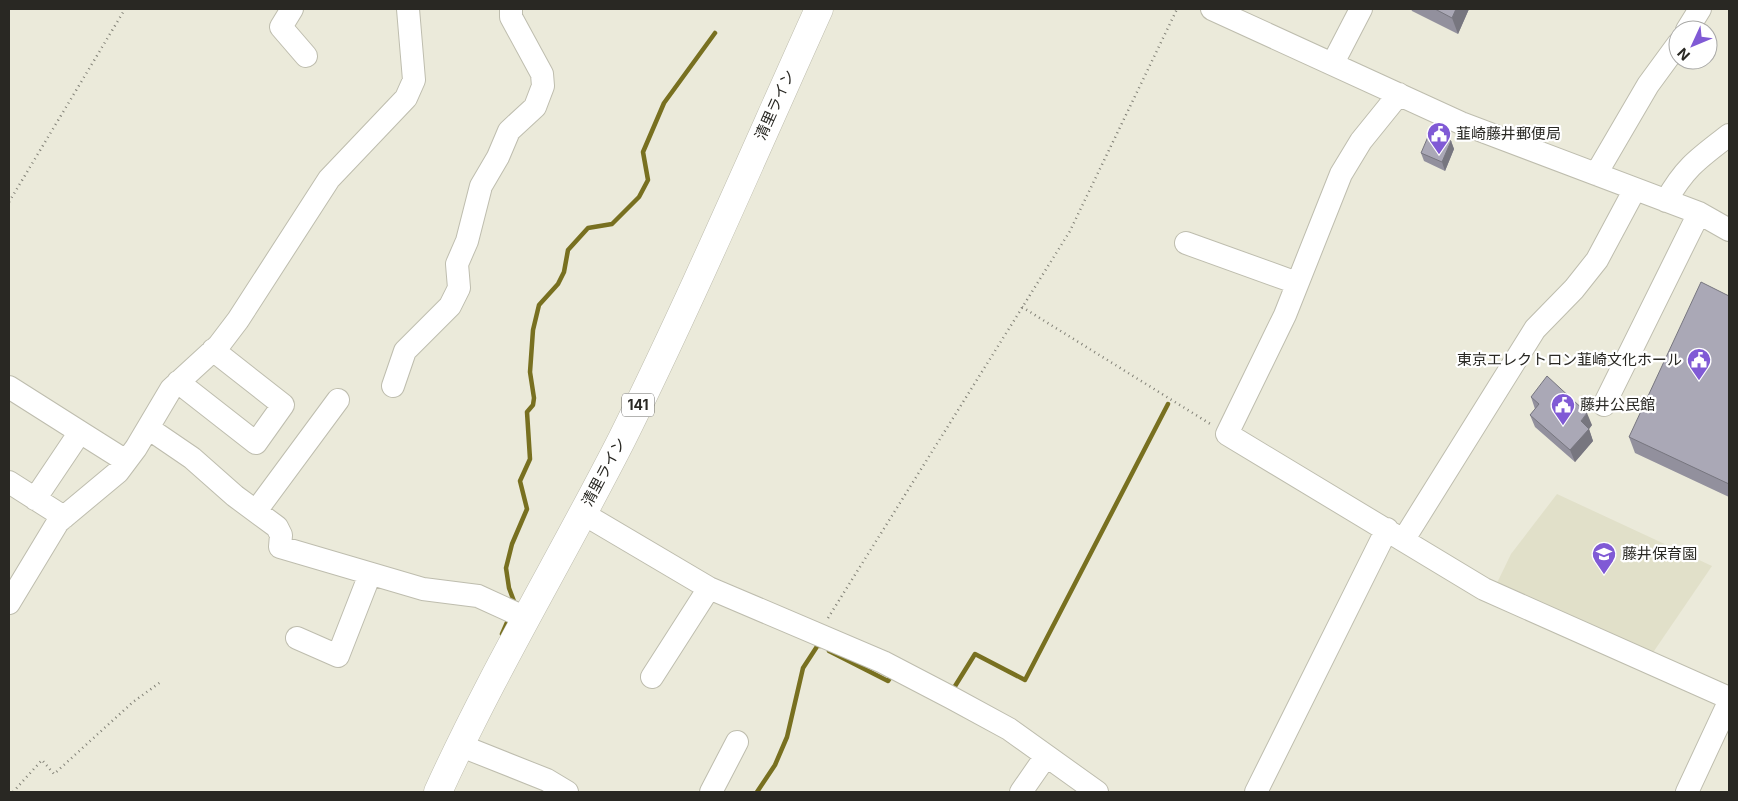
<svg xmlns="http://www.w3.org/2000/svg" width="1738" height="801" viewBox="0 0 1738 801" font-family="Inter,'Noto Sans JP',sans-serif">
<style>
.built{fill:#e1e0c9}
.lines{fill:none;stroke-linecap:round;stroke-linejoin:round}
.stream{stroke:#787020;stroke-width:4.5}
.minor-casing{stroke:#bebdae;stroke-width:24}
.highway-casing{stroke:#bebdae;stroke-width:29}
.path{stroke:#818076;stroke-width:2.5;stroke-dasharray:1 4;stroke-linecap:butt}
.minor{stroke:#fff;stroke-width:22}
.highway{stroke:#fff;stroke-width:28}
.wall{fill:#92909d}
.shaded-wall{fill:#77767f}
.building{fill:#aaa8b6;stroke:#77767f}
.labels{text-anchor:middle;stroke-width:4.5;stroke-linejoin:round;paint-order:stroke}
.shield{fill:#fff;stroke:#696865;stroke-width:1}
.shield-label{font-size:14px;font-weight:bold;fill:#292823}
.street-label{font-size:15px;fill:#292823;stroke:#fff}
.poi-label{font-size:15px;fill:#292823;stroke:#fff;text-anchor:start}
</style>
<rect width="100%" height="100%" fill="#ebeada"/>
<path class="built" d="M 1557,494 L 1712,566 L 1652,654 L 1497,583 L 1511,554 Z"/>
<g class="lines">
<path class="stream" d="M 515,604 L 509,588 L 506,568 L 512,544 L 527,509 L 520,481 L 530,459 L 527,412 L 533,405 L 534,398 L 530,372 L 533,330 L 539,305 L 558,284 L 564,272 L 568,250 L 588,228 L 612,224 L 639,197 L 648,180 L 643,152 L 664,103 L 715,33
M 502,634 L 509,618
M 829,651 L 888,681 L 893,673
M 952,691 L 975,654 L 1025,680 L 1168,404
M 757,792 L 775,765 L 787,737 L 803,668 L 818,645 L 820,646"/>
<g class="minor-casing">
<path id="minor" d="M 292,9 L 281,27 L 306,56
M 1212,9 L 1461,123 L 1699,213 L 1729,230
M 1687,30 L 1700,9
M 1333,63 L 1361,9
M 1399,94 L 1361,141 L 1341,174 L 1285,315 L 1227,434 L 1484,589 L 1729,698
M 1596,174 L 1648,85 L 1678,44
M 1666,201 C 1685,167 1699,158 1729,135
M 1186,243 L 1297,283
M 178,382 L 256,443 L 283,405 L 213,350
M 393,386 L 405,351 L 450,306 L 459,288 L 457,264 L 467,241 L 481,186 L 498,157 L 509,131 L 535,107 L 543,86 L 542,74 L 511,17 L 511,9
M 9,387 L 80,432 L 35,499
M 1604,405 L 1699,213
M 148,428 L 192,458 L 235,496 L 277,527 L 281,535 L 280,547 L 423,589 L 478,596 L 526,618
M 80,432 L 126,461
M 9,482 L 64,517
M 256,511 L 338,400
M 582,513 L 709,588 L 883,662 L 952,698 L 1009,729 L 1097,792
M 1404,539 L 1535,329 L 1574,289 L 1597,260 L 1635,189
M 9,603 L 58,522 L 118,472 L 136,448 L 171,389 L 219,345 L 238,320 L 329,179 L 406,98 L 414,80 L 408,9
M 297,638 L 338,656 L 370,574
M 652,677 L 709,588
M 459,745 L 547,780 L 567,792
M 711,792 L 737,742
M 1021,792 L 1046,756
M 1256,792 L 1387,529
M 1687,792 L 1729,702"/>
</g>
<g class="highway-casing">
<path id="highway" d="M 438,792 C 493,671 562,557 622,439 C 692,298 754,153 819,9"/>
</g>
<path class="path" d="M 9,202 L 125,9
M 1022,307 L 1212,425
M 828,618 L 1070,231 L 1177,9
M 13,792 L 42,760 L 54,774 L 133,702 L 162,681"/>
<use href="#minor" class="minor"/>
<use href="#highway" class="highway"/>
</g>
<path class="wall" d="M 1411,9 L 1469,9 L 1458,34 L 1412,11 Z
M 1451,141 L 1454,149 L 1445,171 L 1424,161 L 1421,153 Z
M 1729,296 L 1729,497 L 1635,453 L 1629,437 Z
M 1531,397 L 1592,425 L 1589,429 L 1593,441 L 1575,462 L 1535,427 L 1530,415 L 1535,409 Z"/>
<path class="shaded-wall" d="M 1456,9 L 1469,9 L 1458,34 L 1452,18 Z
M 1451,141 L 1454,149 L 1445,171 L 1442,162 Z
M 1587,413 L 1592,425 L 1589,429 L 1593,441 L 1575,462 L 1570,450 L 1581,421 Z"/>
<path class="building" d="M 1435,9 L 1456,9 L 1452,18 Z
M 1430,132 L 1451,141 L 1442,162 L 1421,153 Z
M 1701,282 L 1729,296 L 1729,484 L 1629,437 Z
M 1547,376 L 1587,413 L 1581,421 L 1589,429 L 1570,450 L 1530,415 L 1539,404 L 1531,397 Z"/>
<defs>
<g id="civic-pin" transform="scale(1.25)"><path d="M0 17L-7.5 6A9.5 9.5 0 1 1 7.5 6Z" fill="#805ad5" stroke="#fff"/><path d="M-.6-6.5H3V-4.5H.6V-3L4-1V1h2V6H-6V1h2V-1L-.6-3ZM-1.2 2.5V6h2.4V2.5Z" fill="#fff"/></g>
<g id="school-pin" transform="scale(1.25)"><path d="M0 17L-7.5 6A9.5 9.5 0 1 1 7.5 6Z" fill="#805ad5" stroke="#fff"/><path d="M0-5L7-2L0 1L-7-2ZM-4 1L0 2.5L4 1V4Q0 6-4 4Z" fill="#fff"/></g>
</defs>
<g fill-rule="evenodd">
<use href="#civic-pin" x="1439" y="134"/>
<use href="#civic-pin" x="1699" y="360"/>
<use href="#civic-pin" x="1563" y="405"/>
<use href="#school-pin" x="1604" y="554"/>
</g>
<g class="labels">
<rect class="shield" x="622" y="393.5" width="32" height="23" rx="4"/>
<g class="shield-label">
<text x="638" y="410">141</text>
</g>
<g class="street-label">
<text transform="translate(775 105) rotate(-66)" y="5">清里ライン</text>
<text transform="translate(604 472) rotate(-62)" y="5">清里ライン</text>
</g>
<g class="poi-label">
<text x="1456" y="139">韮崎藤井郵便局</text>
<text x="1682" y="365" text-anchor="end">東京エレクトロン韮崎文化ホール</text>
<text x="1580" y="410">藤井公民館</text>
<text x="1622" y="559">藤井保育園</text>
</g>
</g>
<rect width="1738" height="801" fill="none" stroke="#292823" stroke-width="20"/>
<g transform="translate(1693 45) rotate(226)"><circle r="24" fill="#ffffff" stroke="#a9a9a7"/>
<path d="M0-4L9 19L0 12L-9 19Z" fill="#805ad5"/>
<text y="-8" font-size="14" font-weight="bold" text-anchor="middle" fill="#292823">N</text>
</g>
</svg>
